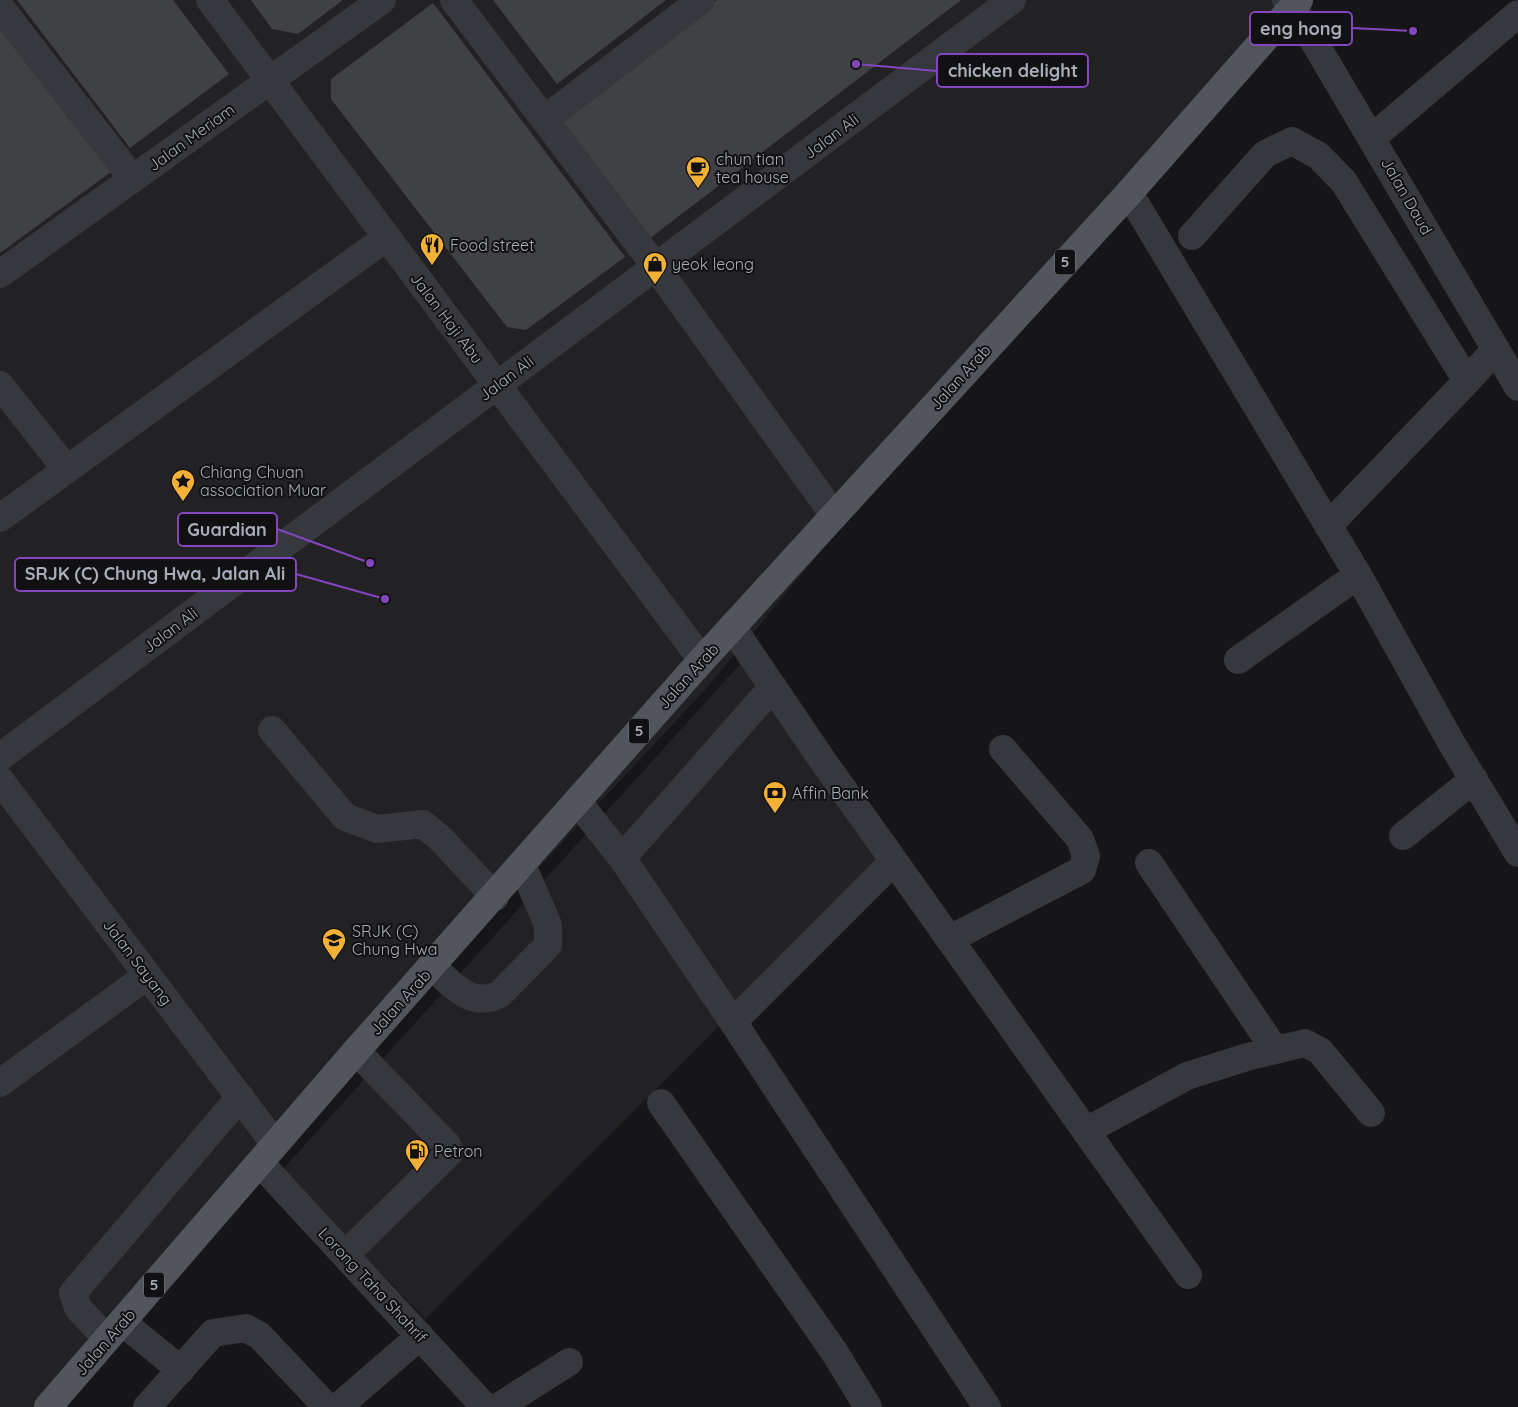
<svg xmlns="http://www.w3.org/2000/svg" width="1518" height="1407" viewBox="0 0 1518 1407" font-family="Quicksand,sans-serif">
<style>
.built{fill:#222225}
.building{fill:#404145}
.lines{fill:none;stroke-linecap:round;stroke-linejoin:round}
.minor{stroke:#37383d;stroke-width:28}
.major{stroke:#53555c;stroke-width:28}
.labels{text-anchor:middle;stroke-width:4;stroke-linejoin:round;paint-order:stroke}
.shield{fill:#111113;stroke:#7b7e86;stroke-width:1}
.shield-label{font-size:15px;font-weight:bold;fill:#a8adb8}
.street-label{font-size:16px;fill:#a8adb8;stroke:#111113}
.poi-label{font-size:16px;fill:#a8adb8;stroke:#111113;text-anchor:start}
.leader{fill:none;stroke:#8446be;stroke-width:2}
.callout-dot{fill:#8446be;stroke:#111113;stroke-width:2}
.callout{fill:#111113;stroke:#8446be;stroke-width:2}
.callout-label{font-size:18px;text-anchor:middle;font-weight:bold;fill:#a8adb8}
</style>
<rect width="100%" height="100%" fill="#161618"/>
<path class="built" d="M 0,0 L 1282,0 L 705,690 L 34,1407 L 0,1407 Z
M 741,663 L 882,864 L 425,1319 L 282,1170 Z"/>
<path class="building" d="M 17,0 L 173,0 L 229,74 L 130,148 Z
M 251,0 L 343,0 L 298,34 L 272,29 Z
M 493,0 L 666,0 L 557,84 Z
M 717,0 L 961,0 L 649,239 L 558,121 Z
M 433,3 L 625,257 L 526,330 L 507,327 L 331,99 L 331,79 Z
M 0,25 L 111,172 L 0,253 Z"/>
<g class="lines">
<path class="minor" d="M 210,0 L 702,660
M 454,0 L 656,267 L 834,515
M 1286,0 L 1293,6 L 1518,387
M 0,7 L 133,179
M 545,119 L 701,0
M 1373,137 L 1518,14
M 1129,193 L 1358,575 L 1452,744 L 1518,853
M 1192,236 L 1265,154 L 1292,141 L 1319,156 L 1344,182 L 1467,381 L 1496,349
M 0,274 L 382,0
M 0,385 L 67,470
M 0,518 L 387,237
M 1328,526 L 1467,381
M 732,627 L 823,761 L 1188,1275
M 1238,660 L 1358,575
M 272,730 L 345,817 L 377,829 L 423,824 L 440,838 L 495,897
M 0,757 L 1012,0
M 0,780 L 275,1144
M 577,801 L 622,858 L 733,1022 L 987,1407
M 1403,836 L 1474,779
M 622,858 L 773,687
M 1149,863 L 1275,1050
M 950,939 L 1082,870 L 1086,856 L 1080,839 L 1003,749
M 432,967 C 454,985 470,1009 500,994 L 548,945 L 548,925 L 522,865
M 733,1022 L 894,861
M 0,1083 L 148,975
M 661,1103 L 835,1353 L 868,1407
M 1086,1131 L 1187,1076 L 1247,1057 L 1305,1043 L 1320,1051 L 1371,1113
M 260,1163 L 485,1407
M 345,1255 L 449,1153 L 447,1145 L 356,1051
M 122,1322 L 181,1370
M 107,1339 L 78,1308 L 73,1293 L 240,1097
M 147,1407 L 213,1333 L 246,1328 L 260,1336 L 327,1407
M 338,1407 L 420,1336
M 498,1407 L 569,1362"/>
<path class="major" d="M 48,1407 L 356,1051 L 702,660 L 1129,193 L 1299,0"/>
</g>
<defs>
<g id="cafe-pin" transform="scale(1.25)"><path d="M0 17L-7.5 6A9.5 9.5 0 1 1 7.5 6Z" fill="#f2b134" stroke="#111113"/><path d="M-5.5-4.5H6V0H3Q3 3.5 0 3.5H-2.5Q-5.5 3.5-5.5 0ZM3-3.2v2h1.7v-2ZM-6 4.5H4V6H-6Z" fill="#111"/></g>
<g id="restaurant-pin" transform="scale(1.25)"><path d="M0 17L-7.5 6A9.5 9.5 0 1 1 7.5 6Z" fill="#f2b134" stroke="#111113"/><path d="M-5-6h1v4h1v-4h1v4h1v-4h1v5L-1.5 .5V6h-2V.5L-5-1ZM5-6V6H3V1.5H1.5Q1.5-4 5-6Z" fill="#111"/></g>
<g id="shop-pin" transform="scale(1.25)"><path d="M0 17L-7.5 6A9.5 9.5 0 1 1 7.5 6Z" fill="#f2b134" stroke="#111113"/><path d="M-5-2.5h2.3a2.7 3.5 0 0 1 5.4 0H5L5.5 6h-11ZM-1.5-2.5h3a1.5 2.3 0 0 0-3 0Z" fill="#111"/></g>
<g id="sight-pin" transform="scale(1.25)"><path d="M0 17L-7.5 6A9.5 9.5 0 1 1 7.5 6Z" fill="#f2b134" stroke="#111113"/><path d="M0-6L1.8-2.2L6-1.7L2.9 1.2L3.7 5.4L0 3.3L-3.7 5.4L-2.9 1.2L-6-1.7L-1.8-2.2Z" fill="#111"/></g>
<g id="bank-pin" transform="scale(1.25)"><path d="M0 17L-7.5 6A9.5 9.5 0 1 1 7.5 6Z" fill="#f2b134" stroke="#111113"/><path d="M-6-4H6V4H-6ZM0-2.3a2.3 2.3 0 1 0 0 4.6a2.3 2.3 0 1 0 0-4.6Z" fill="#111"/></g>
<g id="school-pin" transform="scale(1.25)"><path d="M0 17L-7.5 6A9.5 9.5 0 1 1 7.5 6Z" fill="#f2b134" stroke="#111113"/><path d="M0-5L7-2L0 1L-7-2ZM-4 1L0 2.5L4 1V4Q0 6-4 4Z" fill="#111"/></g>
<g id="fuel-pin" transform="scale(1.25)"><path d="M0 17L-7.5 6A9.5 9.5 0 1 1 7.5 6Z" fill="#f2b134" stroke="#111113"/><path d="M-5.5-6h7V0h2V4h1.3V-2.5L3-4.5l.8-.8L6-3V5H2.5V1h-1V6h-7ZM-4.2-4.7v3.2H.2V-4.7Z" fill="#111"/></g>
</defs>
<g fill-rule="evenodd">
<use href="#cafe-pin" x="698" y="168"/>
<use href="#restaurant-pin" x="432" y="245"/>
<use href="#shop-pin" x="655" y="264"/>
<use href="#sight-pin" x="183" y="481"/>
<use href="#bank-pin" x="775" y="793"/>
<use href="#school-pin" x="334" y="940"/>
<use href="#fuel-pin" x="417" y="1151"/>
</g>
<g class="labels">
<g class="shield">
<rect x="1055" y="249.5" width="20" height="25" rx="4"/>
<rect x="629" y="718.5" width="20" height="25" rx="4"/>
<rect x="144" y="1272.5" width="20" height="25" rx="4"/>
</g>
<g class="shield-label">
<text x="1065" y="267">5</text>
<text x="639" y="736">5</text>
<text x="154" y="1290">5</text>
</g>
<g class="street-label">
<text transform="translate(831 136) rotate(-37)" y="6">Jalan Ali</text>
<text transform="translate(191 137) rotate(-36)" y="6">Jalan Meriam</text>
<text transform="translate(1407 196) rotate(60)" y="6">Jalan Daud</text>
<text transform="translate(447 318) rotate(53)" y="6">Jalan Haji Abu</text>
<text transform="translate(960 377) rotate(-48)" y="6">Jalan Arab</text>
<text transform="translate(506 378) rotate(-37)" y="6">Jalan Ali</text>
<text transform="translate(170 630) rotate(-37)" y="6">Jalan Ali</text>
<text transform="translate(688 676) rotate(-48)" y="6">Jalan Arab</text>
<text transform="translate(138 962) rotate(53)" y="6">Jalan Sayang</text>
<text transform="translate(400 1002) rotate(-48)" y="6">Jalan Arab</text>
<text transform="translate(373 1285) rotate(47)" y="6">Lorong Taha Shahrif</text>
<text transform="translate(105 1342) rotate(-49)" y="6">Jalan Arab</text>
</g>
<g class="poi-label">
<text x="716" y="165">chun tian<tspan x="716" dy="18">tea house</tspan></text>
<text x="450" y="251">Food street</text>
<text x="672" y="270">yeok leong</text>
<text x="200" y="478">Chiang Chuan<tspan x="200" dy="18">association Muar</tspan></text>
<text x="792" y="799">Affin Bank</text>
<text x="352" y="937">SRJK (C)<tspan x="352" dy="18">Chung Hwa</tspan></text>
<text x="434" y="1157">Petron</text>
</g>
</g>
<path class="leader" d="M1413 31L1352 28M856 64L937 71M370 563L277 529M385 599L296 574"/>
<g class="callout-dot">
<circle cx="1413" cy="31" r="5"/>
<circle cx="856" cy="64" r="5"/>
<circle cx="370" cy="563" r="5"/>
<circle cx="385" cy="599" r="5"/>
</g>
<g class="callout">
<rect x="1250" y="12" width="102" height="33" rx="5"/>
<rect x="937" y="54" width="151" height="33" rx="5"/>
<rect x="178" y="513" width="99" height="33" rx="5"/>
<rect x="15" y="558" width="281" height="33" rx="5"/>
</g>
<g class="callout-label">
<text x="1301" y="35">eng hong</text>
<text x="1013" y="77">chicken delight</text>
<text x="227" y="536">Guardian</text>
<text x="155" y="580">SRJK (C) Chung Hwa, Jalan Ali</text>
</g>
</svg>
